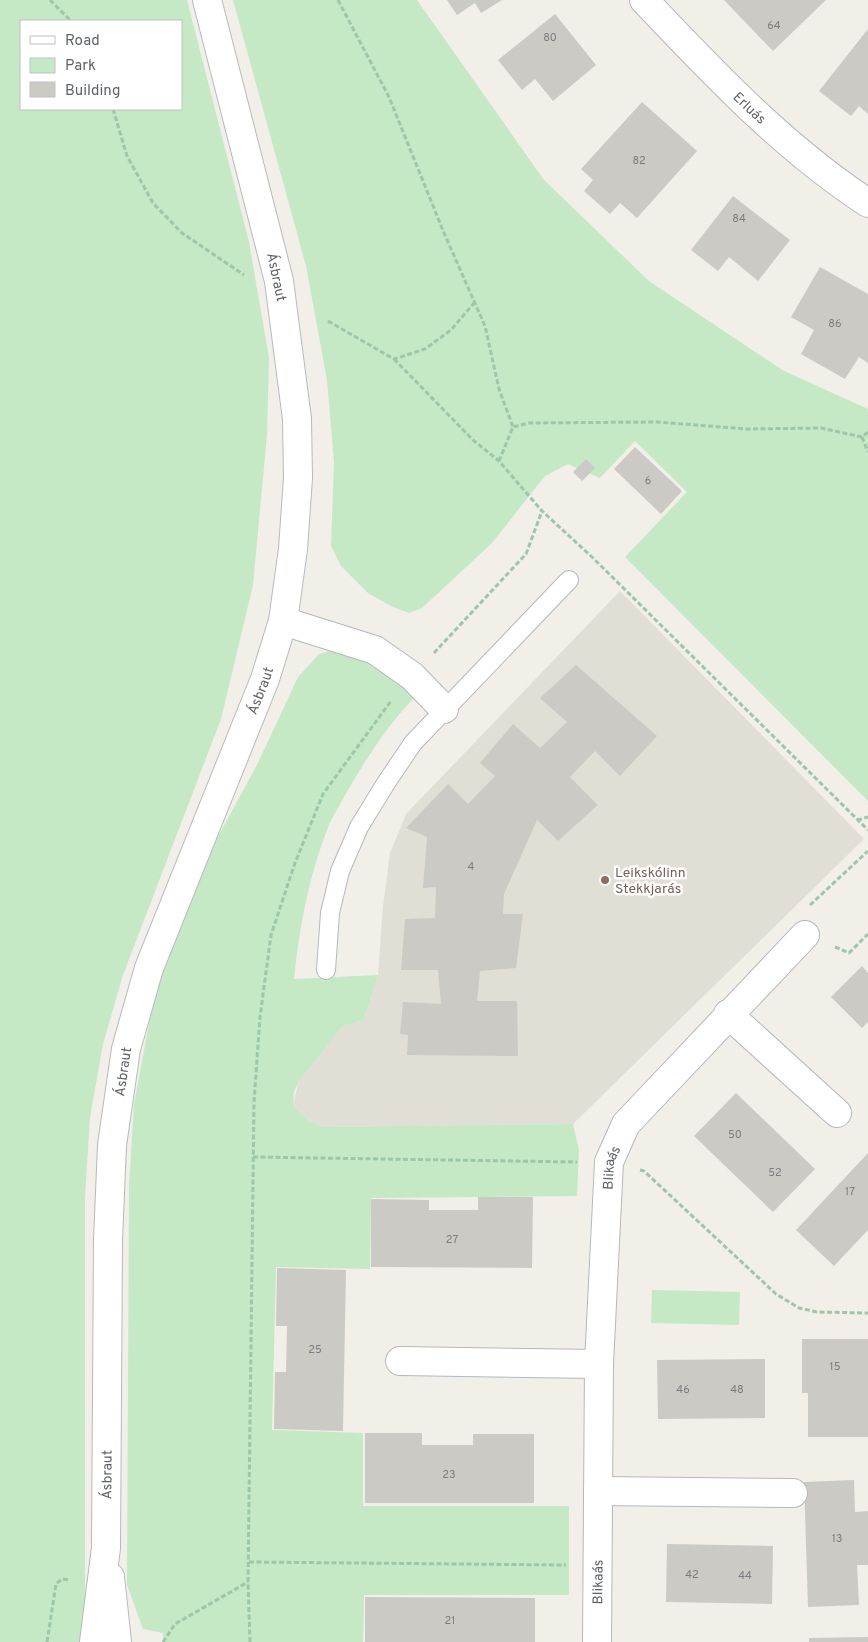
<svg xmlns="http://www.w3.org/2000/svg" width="868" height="1642" viewBox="0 0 868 1642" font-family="Overpass,sans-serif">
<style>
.education{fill:#e1ded6}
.green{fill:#c5e8c5;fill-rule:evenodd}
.building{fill:#cccac5}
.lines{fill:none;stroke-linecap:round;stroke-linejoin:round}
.lane-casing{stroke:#b5b8bc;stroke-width:20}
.street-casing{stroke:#b5b8bc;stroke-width:30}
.secondary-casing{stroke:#b6babf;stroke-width:30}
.path{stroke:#9cc7a9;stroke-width:3;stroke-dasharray:5 2.5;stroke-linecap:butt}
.lane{stroke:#fff;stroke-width:18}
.street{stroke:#fff;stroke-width:28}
.secondary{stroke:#fff;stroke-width:28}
.education-dot{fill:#8d6e63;stroke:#fff;stroke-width:2}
.labels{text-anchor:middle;stroke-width:5;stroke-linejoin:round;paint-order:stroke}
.number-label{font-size:11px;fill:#7a7d7f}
.street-label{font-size:14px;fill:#5f6368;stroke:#fff}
.education-label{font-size:14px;fill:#785e54;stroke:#fff;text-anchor:start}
</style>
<rect width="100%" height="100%" fill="#f1efe8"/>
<path class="education" d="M 620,591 L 864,839 L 573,1124 L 323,1127 L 308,1120 L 293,1105 L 299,1081 L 343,1026 L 364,1020 L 378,975 L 383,906 L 390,853 L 406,814 Z"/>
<path class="green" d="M 0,0 L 187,0 L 249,242 L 269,358 L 267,435 L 253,585 L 221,719 L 123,975 L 103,1044 L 90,1117 L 85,1197 L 85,1602 L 83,1642 L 0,1642 ZM 21,21 L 181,21 L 181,109 L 21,109 Z
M 233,0 L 417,0 L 544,180 L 649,281 L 784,371 L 868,409 L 868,801 L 625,557 L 687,492 L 635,441 L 600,478 L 568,464 L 545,476 L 492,543 L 422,608 L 409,613 L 393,607 L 368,593 L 341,566 L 331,546 L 334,462 L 327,380 L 306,266 Z
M 342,648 L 390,672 L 414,698 C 386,727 364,762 344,797 C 339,807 332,817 328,827 C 309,876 299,928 294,979 L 378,975 L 364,1020 L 343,1026 L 299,1081 L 294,1092 L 293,1105 L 308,1120 L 323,1127 L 573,1124 L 579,1150 L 577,1196 L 371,1198 L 370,1269 L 276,1267 L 272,1430 L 363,1433 L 363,1506 L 569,1506 L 569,1595 L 364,1595 L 363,1642 L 164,1642 L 163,1633 L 143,1629 L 127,1585 L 129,1185 L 134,1104 L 150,1018 L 168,949 L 202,866 L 257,765 L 298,677 L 319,654 Z
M 652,1290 L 740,1292 L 739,1325 L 651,1323 Z"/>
<path class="building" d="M 447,0 L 502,0 L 481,13 L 475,3 L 457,15 Z
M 724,0 L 826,0 L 773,51 Z
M 555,14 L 596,65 L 553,101 L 535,79 L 522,90 L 498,60 Z
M 868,29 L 868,114 L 859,106 L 851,116 L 819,91 Z
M 642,102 L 697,151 L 637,218 L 620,203 L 610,214 L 584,191 L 593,180 L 581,169 Z
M 733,196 L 790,240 L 758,281 L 729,257 L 718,271 L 691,250 Z
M 820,267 L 868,294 L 868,363 L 859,357 L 845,379 L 801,354 L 814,330 L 791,317 Z
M 635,447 L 682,491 L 661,514 L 614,469 Z
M 586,459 L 595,468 L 582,481 L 573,472 Z
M 576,665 L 657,736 L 620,776 L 595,751 L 570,777 L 598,805 L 558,841 L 537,820 L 504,894 L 503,914 L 523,914 L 516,968 L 480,971 L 477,1001 L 517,1001 L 518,1056 L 407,1055 L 408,1035 L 400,1034 L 403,1002 L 441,1004 L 438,970 L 401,970 L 405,919 L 435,918 L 436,887 L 423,888 L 427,837 L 406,828 L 448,784 L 468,804 L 495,776 L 480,763 L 513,724 L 540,748 L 567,722 L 540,698 Z
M 862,966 L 868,973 L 868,1022 L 862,1028 L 831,997 Z
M 736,1093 L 815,1169 L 773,1212 L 694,1136 Z
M 868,1153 L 868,1230 L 834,1266 L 796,1230 Z
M 478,1197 L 533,1197 L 532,1268 L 371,1267 L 371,1199 L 429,1200 L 429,1210 L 478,1210 Z
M 277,1268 L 346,1270 L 343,1431 L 274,1429 L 275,1372 L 286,1372 L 287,1326 L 276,1326 Z
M 802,1339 L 868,1339 L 868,1437 L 808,1437 L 808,1393 L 802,1393 Z
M 765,1359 L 765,1418 L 658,1419 L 657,1360 Z
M 365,1433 L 422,1433 L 422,1445 L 473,1445 L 473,1434 L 534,1434 L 534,1503 L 365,1503 Z
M 854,1480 L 855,1512 L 868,1511 L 868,1565 L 857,1565 L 859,1605 L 808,1607 L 804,1482 Z
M 667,1544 L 773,1546 L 772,1604 L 666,1602 Z
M 365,1597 L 535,1598 L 535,1642 L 365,1642 Z
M 868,1637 L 868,1642 L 809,1642 L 809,1638 Z"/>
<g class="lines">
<g class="lane-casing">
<path id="lane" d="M 326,970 L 330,913 L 340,871 L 359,827 L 386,783 L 413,743 L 569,580"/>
</g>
<g class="street-casing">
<g id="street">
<path id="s1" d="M 644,0 C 713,73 784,148 868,203"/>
<path d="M 283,621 L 375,650 L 412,676 L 444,709"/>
<path d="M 728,1014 L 837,1113"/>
<path d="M 400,1361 L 599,1364"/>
<path d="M 598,1491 L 793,1493"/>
<path id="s2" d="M 597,1642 L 599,1364 L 609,1162 L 626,1124 L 805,935"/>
</g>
</g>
<g class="secondary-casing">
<g id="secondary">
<path d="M 110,1577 L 117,1642"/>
<path id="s3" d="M 94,1642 L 106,1548 L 108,1240 L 112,1145 L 126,1049 L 149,968 L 265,679 L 283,621 L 293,549 L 298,478 L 297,419 L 279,281 L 207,0"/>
</g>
</g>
<path class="path" d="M 50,0 L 71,21
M 338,0 L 389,97 L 444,233 L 485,326 L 499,389 L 513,427
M 113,109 L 127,156 L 153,203 L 182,233 L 244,275
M 328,321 L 394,359 L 425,349 L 451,330 L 474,303
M 394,359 L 473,440 L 499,461 L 542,511 L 592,557 L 868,830
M 862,437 L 868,452
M 499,461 L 513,427 L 529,423 L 657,422 L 747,429 L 821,428 L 862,437 L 868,432
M 434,653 L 526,554 L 542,511
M 857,820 L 868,817
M 810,905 L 868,851
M 835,947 L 849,953 L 868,934
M 253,1157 L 577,1162
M 640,1170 L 644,1171 L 776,1294 L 799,1308 L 817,1312 L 868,1313
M 249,1562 L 566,1565
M 47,1642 L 56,1584 L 62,1579 L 70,1580
M 163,1642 L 175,1624 L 248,1582
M 250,1642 L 248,1582 L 254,1102 L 260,1017 L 271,935 L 295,863 L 323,794 L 391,701"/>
<use href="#lane" class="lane"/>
<use href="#street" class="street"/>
<use href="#secondary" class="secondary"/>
</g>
<circle class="education-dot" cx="605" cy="880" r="5"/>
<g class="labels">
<g class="number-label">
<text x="774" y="29">64</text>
<text x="550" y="41">80</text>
<text x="639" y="164">82</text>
<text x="739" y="222">84</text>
<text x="835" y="327">86</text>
<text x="648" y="484">6</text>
<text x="471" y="870">4</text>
<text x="735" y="1138">50</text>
<text x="775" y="1176">52</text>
<text x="850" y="1195">17</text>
<text x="452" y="1243">27</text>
<text x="315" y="1353">25</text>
<text x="835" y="1370">15</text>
<text x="683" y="1393">46</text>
<text x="737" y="1393">48</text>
<text x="449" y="1478">23</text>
<text x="837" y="1542">13</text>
<text x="692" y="1578">42</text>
<text x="745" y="1579">44</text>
<text x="450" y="1624">21</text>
</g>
<g class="street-label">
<text dy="5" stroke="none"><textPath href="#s1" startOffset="151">Erluás</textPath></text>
<text transform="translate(277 277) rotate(78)" y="5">Ásbraut</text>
<text dy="5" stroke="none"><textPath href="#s3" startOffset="978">Ásbraut</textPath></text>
<text dy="5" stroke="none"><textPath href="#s3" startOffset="572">Ásbraut</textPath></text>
<text dy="5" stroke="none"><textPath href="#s2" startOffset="475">Blikaás</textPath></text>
<text dy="5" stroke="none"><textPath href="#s3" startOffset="168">Ásbraut</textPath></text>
<text dy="5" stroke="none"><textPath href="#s2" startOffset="60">Blikaás</textPath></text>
</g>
<g class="education-label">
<text x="615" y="877">Leikskólinn<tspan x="615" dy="16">Stekkjarás</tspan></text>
</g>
</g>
<rect x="20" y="20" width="162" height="90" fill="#ffffff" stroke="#bfc1c3"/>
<rect x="30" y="36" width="25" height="8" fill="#ffffff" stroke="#bfc1c3"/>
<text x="65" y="45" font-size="15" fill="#5f6368">Road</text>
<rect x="30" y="58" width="25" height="15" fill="#c5e8c5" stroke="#bfc1c3"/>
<text x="65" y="70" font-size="15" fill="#5f6368">Park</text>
<rect x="30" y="82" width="25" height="15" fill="#cccac5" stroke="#bfc1c3"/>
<text x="65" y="95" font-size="15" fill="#5f6368">Building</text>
</svg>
